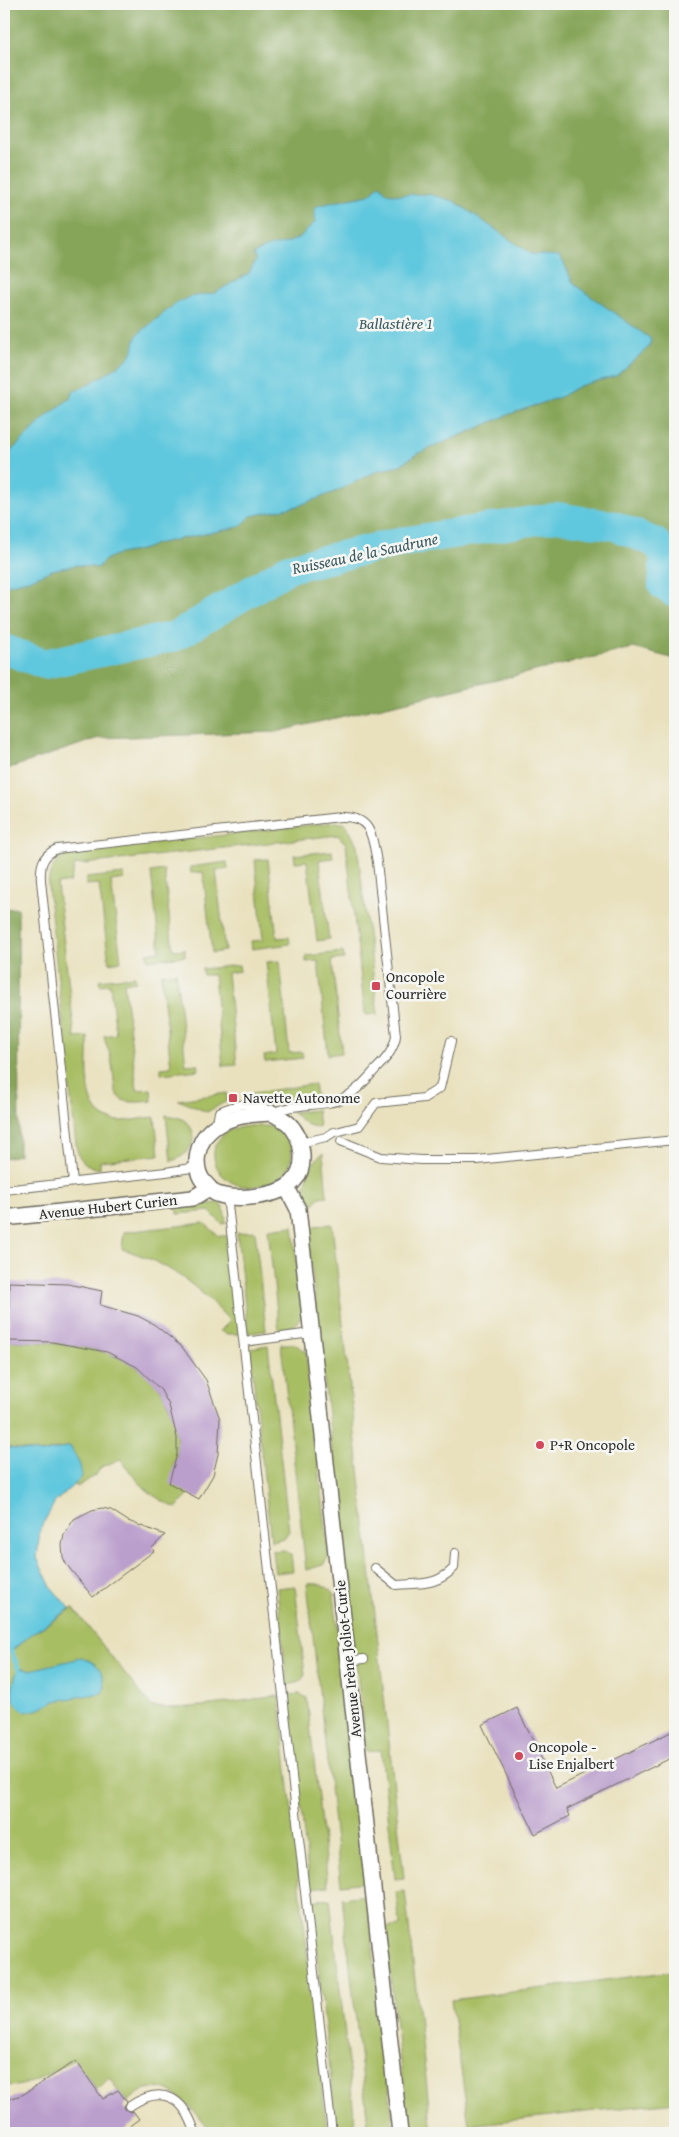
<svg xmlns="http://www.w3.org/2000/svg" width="679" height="2137" viewBox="0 0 679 2137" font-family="'Gentium Book Plus',serif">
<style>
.green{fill:#a8be63;stroke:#6a7447}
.forest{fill:#86a559;stroke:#586842}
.water{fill:#61c8de;stroke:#467a84}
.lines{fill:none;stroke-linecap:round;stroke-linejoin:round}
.stream{stroke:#61c8de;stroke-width:5}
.river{stroke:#61c8de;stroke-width:30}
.building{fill:#ba9ecc}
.lane-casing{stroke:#6e6b5e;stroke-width:10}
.street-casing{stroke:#6e6b5e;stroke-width:18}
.lane{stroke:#fff;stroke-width:8}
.street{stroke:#fff;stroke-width:15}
.poi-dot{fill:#d1495b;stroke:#f6f6f2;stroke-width:2}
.labels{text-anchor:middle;stroke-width:5;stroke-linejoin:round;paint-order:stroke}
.poi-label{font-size:15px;fill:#2b2b2b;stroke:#f6f6f2;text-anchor:start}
.street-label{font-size:15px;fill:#2b2b2b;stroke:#f6f6f2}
.water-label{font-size:16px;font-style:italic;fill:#3b5a61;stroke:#f6f6f2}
</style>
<rect width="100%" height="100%" fill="#f6f6f2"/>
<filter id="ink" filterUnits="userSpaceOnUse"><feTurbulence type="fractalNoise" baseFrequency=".02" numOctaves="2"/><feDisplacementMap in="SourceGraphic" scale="10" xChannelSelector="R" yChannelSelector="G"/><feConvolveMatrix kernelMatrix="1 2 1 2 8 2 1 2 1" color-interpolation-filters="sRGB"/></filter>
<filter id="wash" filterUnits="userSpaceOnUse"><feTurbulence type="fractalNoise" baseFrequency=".0096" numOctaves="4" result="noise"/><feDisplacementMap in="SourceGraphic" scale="20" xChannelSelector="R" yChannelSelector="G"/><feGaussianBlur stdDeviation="1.12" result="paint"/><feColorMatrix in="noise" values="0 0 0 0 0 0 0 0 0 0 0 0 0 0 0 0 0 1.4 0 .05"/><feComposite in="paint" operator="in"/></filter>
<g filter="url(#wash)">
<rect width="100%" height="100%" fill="#e9e1be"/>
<path class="green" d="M 336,822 L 346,824 L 357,845 L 378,1014 L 365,1015 L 346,844 L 338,835 L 75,865 L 70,882 L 57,884 L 75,1038 L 88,1037 C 90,1064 78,1120 120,1121 C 131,1121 143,1118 155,1117 L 159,1155 L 100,1161 L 100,1169 C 85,1166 78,1160 76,1145 L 48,886 C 49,869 55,861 70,853 Z
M 332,851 L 333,858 L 319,860 L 329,939 L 317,941 L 307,861 L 295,862 L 294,855 Z
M 268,859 L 277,938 L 289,937 L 290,944 L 252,949 L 251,941 L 263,940 L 255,860 Z
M 227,862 L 228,869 L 216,870 L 225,951 L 212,953 L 203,872 L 191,873 L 190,867 Z
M 164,870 L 173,950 L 185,949 L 185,956 L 148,960 L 147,953 L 160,951 L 151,872 Z
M 124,874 L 124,879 L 111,881 L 121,961 L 109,963 L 99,884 L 86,885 L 86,878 Z
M 343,952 L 344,959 L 332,960 L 342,1053 L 328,1055 L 318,961 L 306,962 L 306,956 Z
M 280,961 L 289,1053 L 302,1052 L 303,1058 L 265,1062 L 264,1056 L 276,1054 L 266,962 Z
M 239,965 L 240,971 L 227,973 L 237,1065 L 223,1066 L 214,975 L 203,975 L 202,969 Z
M 176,972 L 186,1065 L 198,1064 L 199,1070 L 161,1074 L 161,1068 L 171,1067 L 161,974 Z
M 135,976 L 136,981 L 124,983 L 137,1090 L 151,1089 L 152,1101 C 107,1106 118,1094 111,1059 C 110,1051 105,1044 104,1036 L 116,1034 L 110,984 L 100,985 L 99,980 Z
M 314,1084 L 316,1097 L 276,1102 L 264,1099 L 248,1099 L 248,1094 Z
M 227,1093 L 227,1101 L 207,1112 L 178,1100 Z
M 317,1110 L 319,1127 C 305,1127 302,1120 292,1112 Z
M 166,1115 C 172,1116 180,1117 185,1121 C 203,1135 189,1157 171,1161 Z
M 250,1126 C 260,1126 270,1125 280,1130 C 295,1139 295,1162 284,1174 C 277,1181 266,1185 256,1186 C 218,1192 197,1146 231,1130 C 236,1127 244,1127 250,1126 Z
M 323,1153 L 327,1196 L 320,1197 L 306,1213 C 303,1192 305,1167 323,1153 Z
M 219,1203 L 224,1209 L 226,1223 L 222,1224 L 209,1211 L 177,1214 L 176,1207 Z
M 204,1223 L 219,1236 L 228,1236 L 239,1334 L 227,1334 L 220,1331 L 230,1321 C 197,1285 169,1263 122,1249 L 124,1232 Z
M 332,1224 L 404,1878 L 395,1879 L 381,1750 L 366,1752 L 307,1227 Z
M 293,1226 L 302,1314 L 295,1325 L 279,1330 L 268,1229 Z
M 255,1231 L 266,1331 L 248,1333 L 237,1233 Z
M 9,1341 C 66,1343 155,1346 172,1416 C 175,1428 178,1440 177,1453 C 177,1457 173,1464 174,1468 C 176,1476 186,1487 190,1494 L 176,1508 C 150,1496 137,1483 121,1459 L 101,1467 L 96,1475 L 77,1487 L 75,1484 L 82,1477 L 58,1448 L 42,1453 L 4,1447 L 4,1371 Z
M 281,1344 L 294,1344 L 306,1351 L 329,1556 L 323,1565 L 306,1570 Z
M 268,1345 L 289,1531 L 284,1538 L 271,1541 L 250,1348 Z
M 283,1550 L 291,1554 L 293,1571 L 275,1573 L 272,1551 Z
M 307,1584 C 319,1583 326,1584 334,1594 L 365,1882 L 341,1885 Z
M 295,1586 L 305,1675 L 300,1682 L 287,1685 L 277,1588 Z
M 73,1608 L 151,1706 C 174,1713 251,1699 279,1696 L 327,2133 L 212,2133 C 197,2115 175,2082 147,2089 C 140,2091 133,2098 127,2102 L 109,2078 L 97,2090 L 74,2059 C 53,2071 29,2090 4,2085 L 4,1646 L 11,1651 L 33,1633 Z
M 300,1694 L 307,1698 L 328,1886 L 310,1888 L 288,1695 Z
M 405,1891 L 432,2133 L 409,2133 L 406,2116 L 385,1928 L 400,1926 L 396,1892 Z
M 367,1895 L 394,2133 L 369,2133 L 342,1898 Z
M 330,1899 L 356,2133 L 337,2133 L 311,1901 Z
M 675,1971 L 675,2102 L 469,2125 L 451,2000 Z"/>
<path class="forest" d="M 4,4 L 675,4 L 675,659 L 633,648 L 276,732 L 99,738 L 4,770 Z
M 18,908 L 19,1155 L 4,1158 L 4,909 Z"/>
<path class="water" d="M 380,185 L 387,193 L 399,195 L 428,194 L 454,201 L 531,254 L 559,256 C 567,266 567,274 575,285 L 651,339 L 649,347 L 616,376 L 579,386 L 560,397 L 510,414 L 419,453 L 398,466 L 377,471 L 337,491 L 298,506 L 251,516 L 241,526 L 234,528 L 155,544 C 137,556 110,548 98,568 L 77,565 L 52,570 L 31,579 L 4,586 L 4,458 L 47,416 L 72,397 L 73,392 C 90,383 117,370 130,356 C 135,349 133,341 138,334 L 175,304 L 190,297 L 215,293 L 249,273 L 256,259 L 253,255 C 271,242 277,248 294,240 C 302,237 309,228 315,222 L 315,208 L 320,205 L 369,195 Z
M 70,1446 L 80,1465 L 82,1477 L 55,1502 L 40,1529 L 37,1558 L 51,1587 L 70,1609 L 33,1633 L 11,1651 L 4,1646 L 4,1447 L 42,1453 Z
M 81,1658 C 98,1662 103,1670 105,1687 L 102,1693 L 55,1701 L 40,1709 L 26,1712 C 6,1701 12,1687 18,1668 L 30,1670 Z"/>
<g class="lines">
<path class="stream" d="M 11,1651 L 18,1668"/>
<path class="river" d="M 4,649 L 44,664 L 176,636 L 289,568 L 396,543 L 557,517 L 615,526 L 656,543 L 665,555 L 663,585 L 675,593"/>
</g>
<g id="blocks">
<path class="building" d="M 9,1282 L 68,1284 L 102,1291 L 100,1305 L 138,1316 L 155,1325 L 182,1347 L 206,1380 L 220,1419 L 218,1454 L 213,1475 L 199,1499 L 169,1483 L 177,1454 L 177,1438 L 169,1405 L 160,1389 L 137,1367 L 107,1352 L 52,1342 L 9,1341 Z
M 102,1508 L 111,1510 L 128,1521 L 165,1535 L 152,1548 L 154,1551 L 93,1597 L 66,1564 L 63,1557 L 62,1545 L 64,1535 L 74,1519 L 92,1510 Z
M 517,1708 L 556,1788 L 675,1730 L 675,1756 L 567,1809 L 570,1816 L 535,1834 L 482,1725 Z
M 76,2061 L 103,2099 L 118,2090 L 127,2102 L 124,2106 L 125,2109 L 130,2112 L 133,2111 L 139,2119 L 120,2133 L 4,2133 L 4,2100 L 22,2095 Z"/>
</g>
</g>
<g filter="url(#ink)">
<use href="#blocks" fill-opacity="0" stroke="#6e6b5e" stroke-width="1"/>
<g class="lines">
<g class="lane-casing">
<path id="lane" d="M 217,1124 L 219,1112 C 231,1106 250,1101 263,1106 L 266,1113
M 340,1131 L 359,1126 L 376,1103 L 424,1098 L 440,1088 L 451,1041
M 341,1141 L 381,1157 L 421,1160 L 477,1160 L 675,1140
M 300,1143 L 326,1137 L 334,1132
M 73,1182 L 41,881 C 40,866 42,855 57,849 L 340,817 C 372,815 372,837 377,862 L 396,1036 C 394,1050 385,1060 376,1069 C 366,1080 357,1091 344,1098 C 324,1108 295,1102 272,1113
M 4,1190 L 166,1172 L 197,1167
M 227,1196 L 332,2133
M 244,1342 L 311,1333
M 375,1568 L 396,1585 C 421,1583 436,1586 454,1568 L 455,1553
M 348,1661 L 364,1659
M 130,2106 C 162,2084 184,2097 195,2132"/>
</g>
<g class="street-casing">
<path id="street" d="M 272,1113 C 277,1116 283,1119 288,1123 C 303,1137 308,1167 293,1182 C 279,1197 236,1201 217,1194 C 213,1193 209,1187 206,1184 C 199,1178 197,1169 197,1160 C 200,1120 239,1114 272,1113 Z
M 287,1188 L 298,1209 L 400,2133
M 4,1218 L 193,1198 L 209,1188"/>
</g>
<use href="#lane" class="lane"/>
<use href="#street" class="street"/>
</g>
</g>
<g class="poi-dot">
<rect x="371" y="981" width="10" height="10" rx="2.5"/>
<rect x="228" y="1093" width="10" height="10" rx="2.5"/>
<circle cx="540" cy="1445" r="5"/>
<circle cx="519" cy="1756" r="5"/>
</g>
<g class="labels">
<g class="poi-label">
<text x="386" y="982">Oncopole<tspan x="386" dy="17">Courrière</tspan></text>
<text x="243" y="1103">Navette Autonome</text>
<text x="550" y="1450">P+R Oncopole</text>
<text x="529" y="1752">Oncopole -<tspan x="529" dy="17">Lise Enjalbert</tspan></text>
</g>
<g class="street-label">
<text transform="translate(108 1207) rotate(-6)" y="5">Avenue Hubert Curien</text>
<text transform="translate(348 1659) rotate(-96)" y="5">Avenue Irène Joliot-Curie</text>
</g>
<g class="water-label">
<text x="396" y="329">Ballastière 1</text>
<text transform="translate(365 553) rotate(-12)" y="6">Ruisseau de la Saudrune</text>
</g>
</g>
<rect width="679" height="2137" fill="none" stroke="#f6f6f2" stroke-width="20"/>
</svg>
